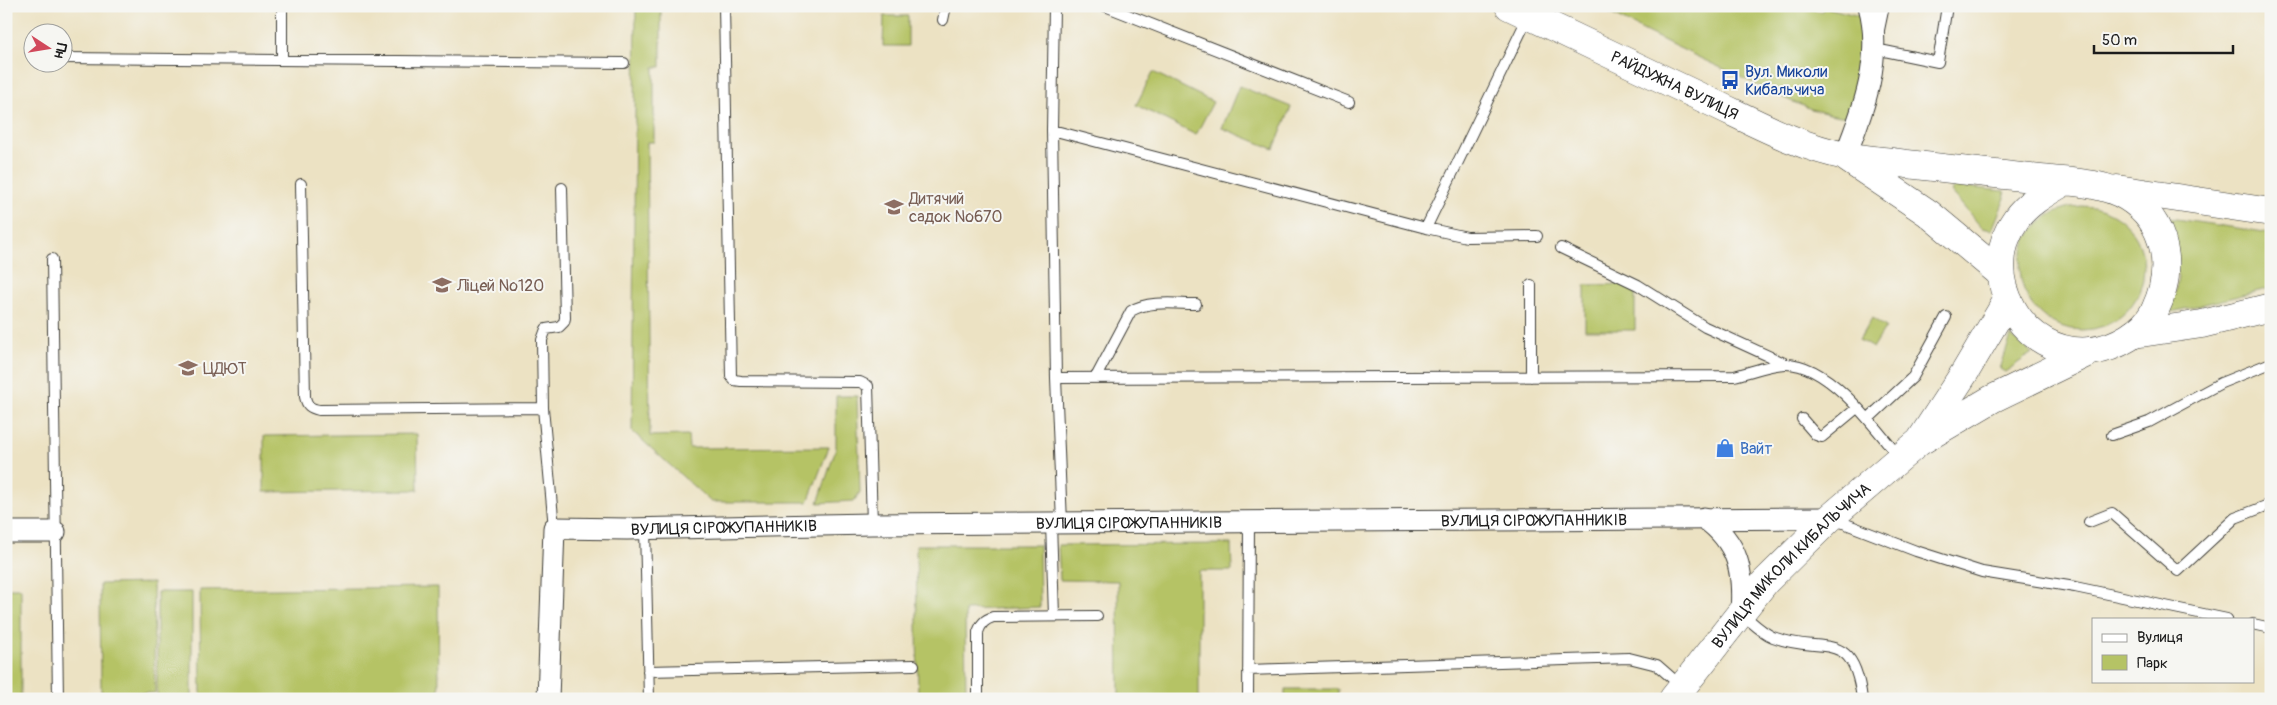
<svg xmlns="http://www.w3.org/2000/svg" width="2277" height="705" viewBox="0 0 2277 705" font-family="Pangolin,sans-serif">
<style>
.green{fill:#b5c365;stroke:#687040}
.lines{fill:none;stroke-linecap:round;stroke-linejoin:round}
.lane-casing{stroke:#3b3a35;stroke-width:12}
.street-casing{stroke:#3b3a35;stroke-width:23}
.secondary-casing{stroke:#3b3a35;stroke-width:29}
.lane{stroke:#fff;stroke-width:10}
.street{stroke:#fff;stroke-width:21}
.secondary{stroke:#fff;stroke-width:28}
.labels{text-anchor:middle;stroke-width:4;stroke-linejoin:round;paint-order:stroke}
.transit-label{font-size:16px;fill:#164399;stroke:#f6f6f2;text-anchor:start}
.street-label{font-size:16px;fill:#1c1c1c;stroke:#f6f6f2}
.education-label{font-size:16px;fill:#785e54;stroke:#f6f6f2;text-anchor:start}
.shop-label{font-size:16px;fill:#366cbe;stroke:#f6f6f2;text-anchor:start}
</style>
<rect width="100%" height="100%" fill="#f6f6f2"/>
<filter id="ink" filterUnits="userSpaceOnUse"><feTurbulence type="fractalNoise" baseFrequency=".02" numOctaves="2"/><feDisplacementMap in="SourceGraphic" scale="10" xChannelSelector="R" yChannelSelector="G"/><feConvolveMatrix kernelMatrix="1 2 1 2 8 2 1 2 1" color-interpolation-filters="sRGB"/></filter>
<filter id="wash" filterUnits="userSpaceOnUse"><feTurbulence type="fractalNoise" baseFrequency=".0096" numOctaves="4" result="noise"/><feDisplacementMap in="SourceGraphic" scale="20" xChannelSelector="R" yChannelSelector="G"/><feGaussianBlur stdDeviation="1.12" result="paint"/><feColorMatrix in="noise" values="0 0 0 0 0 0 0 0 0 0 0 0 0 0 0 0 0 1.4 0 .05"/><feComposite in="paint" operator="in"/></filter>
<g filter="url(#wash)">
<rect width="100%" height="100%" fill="#ece2c3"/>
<path class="green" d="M 636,6 L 661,6 L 661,67 L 654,67 L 654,142 L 647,142 L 650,436 L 688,435 L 689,448 L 829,447 L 808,502 L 711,502 L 632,431 Z
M 1596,6 L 1801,6 L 1822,12 L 1824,7 L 1859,16 C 1871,49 1859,83 1853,117 C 1815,116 1778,95 1745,79 C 1695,56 1645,32 1596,6 Z
M 884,16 L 908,16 L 908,46 L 883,46 Z
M 1153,72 L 1213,102 L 1196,135 L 1136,105 Z
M 1239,86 L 1291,107 L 1274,149 L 1222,128 Z
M 1954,186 L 2004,191 L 2005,198 L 1992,230 L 1982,228 L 1951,192 Z
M2020 268a62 62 0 1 1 124 0a62 62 0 1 1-124 0Z
M 2162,217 L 2271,233 L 2271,288 L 2172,312 L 2169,310 L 2175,294 L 2178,277 Z
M 1635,284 L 1635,330 L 1585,330 L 1585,285 Z
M 1872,318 L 1886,327 L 1873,348 L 1859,340 Z
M 2011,336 L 2032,353 L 2005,372 L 2000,369 Z
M 836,396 L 857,396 L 860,492 L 854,501 L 818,503 L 836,448 Z
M 417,434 L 418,490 L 264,492 L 264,436 Z
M 1231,544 L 1232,571 L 1199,571 L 1199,699 L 1119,699 L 1118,581 L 1060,580 L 1058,545 Z
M 916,545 L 1039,545 L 1040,607 L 965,610 L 966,699 L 918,699 Z
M 153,583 L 155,693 L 101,693 L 100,584 Z
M 438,587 L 439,699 L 201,699 L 200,590 Z
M 6,588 L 21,588 L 21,699 L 6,699 Z
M 157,592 L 192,592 L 192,699 L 157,699 Z
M 1285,689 L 1338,689 L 1338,699 L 1285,699 Z"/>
</g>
<g filter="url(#ink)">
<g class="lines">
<g class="lane-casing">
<path id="lane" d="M 282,6 L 282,59
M 724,6 L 731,376 L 734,380 L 741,381 L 860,382 L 868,386 L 872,524
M 1054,6 L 1052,130 L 1056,378 L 1062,523
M 1105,6 L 1349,102
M 943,20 L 946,6
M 1879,30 L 1884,6
M 1876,46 L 1875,49 L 1938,62 L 1947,6
M 62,58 L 624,63
M 1052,130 L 1426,228 L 1467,237 L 1537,236
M 301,184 L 305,397 C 307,406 310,408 319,410 L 543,408
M 1426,228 L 1528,17
M 1561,248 L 1638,285 L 1705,327 L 1786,364
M 52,259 L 58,699
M 1096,377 L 1131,311 C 1149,300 1176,304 1196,304
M 1531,377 L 1531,285
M 1056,378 L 1734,376 C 1748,373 1771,364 1786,364 C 1829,364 1874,426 1899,457
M 1802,419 L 1816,435 L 1822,437 L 1857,408
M 1868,419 L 1913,377 L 1946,317
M 2112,435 L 2149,422 L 2221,383 L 2271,363
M 1833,519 L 1916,551 L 1982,572 L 2075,587 L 2227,619
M 2089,522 L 2112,513 L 2178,571 L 2235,518 L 2271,504
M 1051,523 L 1054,616
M 554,528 L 543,408 L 542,340 L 546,329 L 559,327 L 564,322 L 565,318 L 562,188
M 645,528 L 649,699
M 1742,614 C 1752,622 1761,632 1773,637 C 1823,656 1853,626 1862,699
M 2253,624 L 2271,628
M 1248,670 L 1629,658 L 1657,665 L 1681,686
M 648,671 L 914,665
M 978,699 L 978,632 C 981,624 984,620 993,617 L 1097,616
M 1248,699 L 1249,522"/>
</g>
<g class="street-casing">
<g id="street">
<path d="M 1845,156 C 1864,109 1883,57 1869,6"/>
<path d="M 1704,518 C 1739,543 1744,572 1741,613"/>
<path d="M 6,532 L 55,532"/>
<path id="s1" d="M 548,699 L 554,528 L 627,529 L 872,524 L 1830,518"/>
</g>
</g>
<g class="secondary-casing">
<g id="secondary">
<path id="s2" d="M 1509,6 C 1576,38 1644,70 1711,102 C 1754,122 1799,147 1846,156 C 1865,160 1887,161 1907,164 C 1951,169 1996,174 2040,179 C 2069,182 2102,182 2127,197 C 2168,222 2174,270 2155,310 C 2144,332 2116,348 2091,351 C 2022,358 1976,276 2016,219 C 2027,203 2047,192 2064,182"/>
<path d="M 1848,159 L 1928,213 L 2000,273"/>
<path d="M 2117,189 L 2271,212"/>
<path d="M 2134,334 L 2202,324 L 2271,307"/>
<path d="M 1922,438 L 1965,372 L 2007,301"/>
<path id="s3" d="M 1673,699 L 1765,582 L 1830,518 L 1900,458 L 1919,442 L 1992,399 L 2091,351"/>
</g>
</g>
<use href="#lane" class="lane"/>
<use href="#street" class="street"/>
<use href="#secondary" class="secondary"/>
</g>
</g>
<defs>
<g id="bus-bare" transform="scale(1.5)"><path d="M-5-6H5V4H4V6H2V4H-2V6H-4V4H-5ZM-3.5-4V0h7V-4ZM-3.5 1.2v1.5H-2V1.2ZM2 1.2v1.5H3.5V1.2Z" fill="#1a4fb4" stroke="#f6f6f2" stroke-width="2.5" paint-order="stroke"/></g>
<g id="school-bare" transform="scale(1.5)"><path d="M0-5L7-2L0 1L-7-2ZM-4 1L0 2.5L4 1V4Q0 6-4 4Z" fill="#8d6e63" stroke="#f6f6f2" stroke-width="2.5" paint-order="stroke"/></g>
<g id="shop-bare" transform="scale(1.5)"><path d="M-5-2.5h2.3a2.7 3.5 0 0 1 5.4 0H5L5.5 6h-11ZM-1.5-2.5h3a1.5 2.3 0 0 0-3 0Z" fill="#3f7fe0" stroke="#f6f6f2" stroke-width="2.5" paint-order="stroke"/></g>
</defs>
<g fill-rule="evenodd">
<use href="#bus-bare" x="1730" y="80"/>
<use href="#school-bare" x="894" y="207"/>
<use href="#school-bare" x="442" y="285"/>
<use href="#school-bare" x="188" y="368"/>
<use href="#shop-bare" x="1725" y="448"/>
</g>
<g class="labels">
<g class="transit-label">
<text x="1745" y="77">Вул. Миколи<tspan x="1745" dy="18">Кибальчича</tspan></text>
</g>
<g class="street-label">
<text dy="6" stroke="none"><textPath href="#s2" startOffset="184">РАЙДУЖНА ВУЛИЦЯ</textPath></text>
<text dy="6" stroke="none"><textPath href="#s1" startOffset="1151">ВУЛИЦЯ СІРОЖУПАННИКІВ</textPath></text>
<text dy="6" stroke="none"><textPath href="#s1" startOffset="746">ВУЛИЦЯ СІРОЖУПАННИКІВ</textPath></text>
<text dy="6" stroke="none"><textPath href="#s1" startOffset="341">ВУЛИЦЯ СІРОЖУПАННИКІВ</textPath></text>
<text dy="6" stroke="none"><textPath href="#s3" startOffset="179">ВУЛИЦЯ МИКОЛИ КИБАЛЬЧИЧА</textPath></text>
</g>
<g class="education-label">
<text x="909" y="204">Дитячий<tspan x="909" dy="18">садок №670</tspan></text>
<text x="457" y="291">Ліцей №120</text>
<text x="203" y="374">ЦДЮТ</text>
</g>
<g class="shop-label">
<text x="1740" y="454">Вайт</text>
</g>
</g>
<rect width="2277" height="705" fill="none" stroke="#f6f6f2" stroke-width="25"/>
<rect x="2092" y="618" width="162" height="65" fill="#f6f6f2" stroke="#9f9f9c"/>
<rect x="2102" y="634" width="25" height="8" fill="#ffffff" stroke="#9f9f9c"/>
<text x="2137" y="642" font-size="15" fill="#1c1c1c">Вулиця</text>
<rect x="2102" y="655" width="25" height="15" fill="#b5c365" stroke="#9f9f9c"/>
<text x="2137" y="668" font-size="15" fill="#1c1c1c">Парк</text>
<g transform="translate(48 48) rotate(102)"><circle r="24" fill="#f6f6f2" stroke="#9f9f9c"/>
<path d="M0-4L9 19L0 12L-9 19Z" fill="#d1495b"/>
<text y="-8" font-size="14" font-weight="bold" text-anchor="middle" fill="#1c1c1c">Пн</text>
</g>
<path d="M2094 45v8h139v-8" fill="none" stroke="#1c1c1c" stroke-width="2.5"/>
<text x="2102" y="45" font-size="15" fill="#1c1c1c" stroke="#f6f6f2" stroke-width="4" paint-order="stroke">50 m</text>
</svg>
